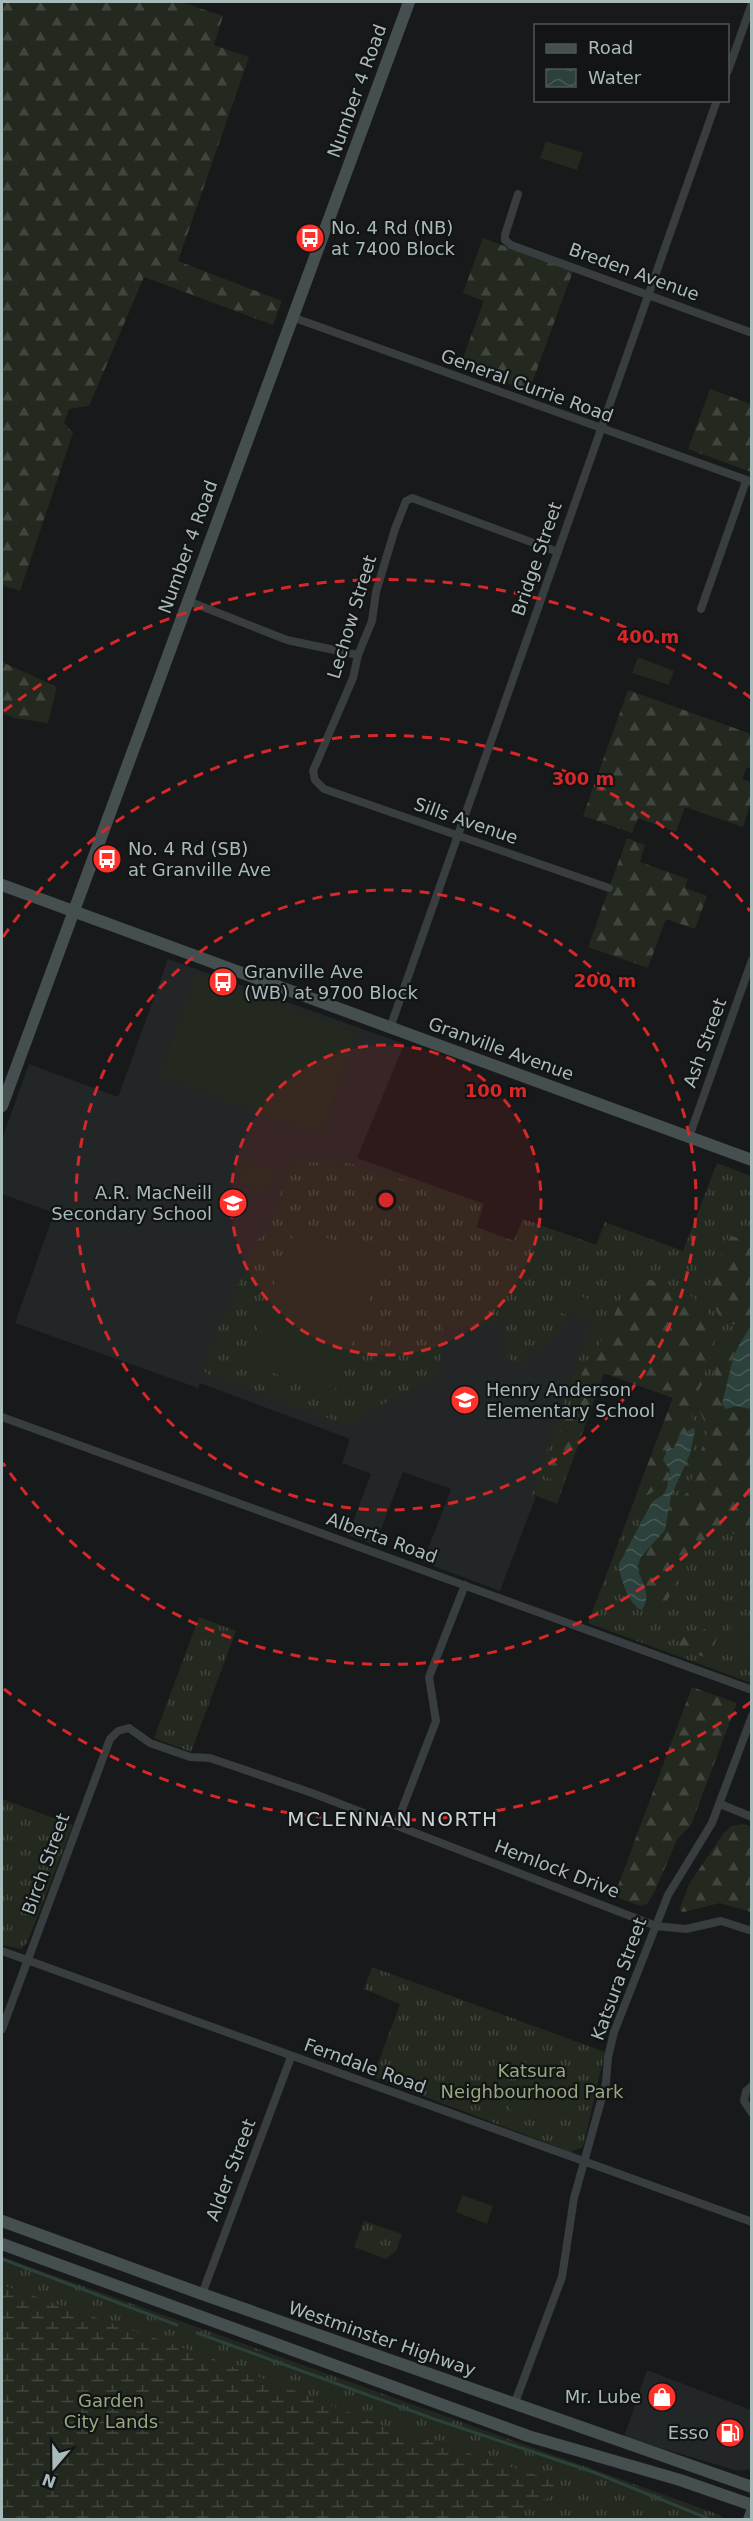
<svg xmlns="http://www.w3.org/2000/svg" width="753" height="2521" viewBox="0 0 753 2521" font-family="'DejaVu Sans',sans-serif">
<style>
.built{fill:#232627}
.grass{fill:url(#grass-tufts)}
.forest{fill:url(#forest-firs)}
.wetland{fill:url(#wetland-marsh)}
.garden{fill:#23291f}
.water{fill:url(#water-waves)}
.lines{fill:none;stroke-linecap:round;stroke-linejoin:round}
.stream{stroke:#2c403c;stroke-width:3}
.street{stroke:#383e40;stroke-width:8}
.secondary{stroke:#464f50;stroke-width:12}
.ring{fill:none;stroke:#d62828;stroke-width:3;stroke-dasharray:10 8}
.labels{text-anchor:middle;stroke-width:4.5;stroke-linejoin:round;paint-order:stroke}
.street-label{font-size:18px;fill:#a9babb;stroke:#131415}
.poi-label{font-size:18px;fill:#a9babb;stroke:#131415;text-anchor:start}
.park-label{font-size:18px;fill:#96a87e;stroke:#131415}
.neighbourhood-label{font-size:20px;letter-spacing:1.5px;fill:#cad5d7;stroke:#131415}
.centre{fill:#d62828;stroke:#131415;stroke-width:3}
.ring-label{font-size:18px;text-anchor:middle;font-weight:bold;fill:#d62828;stroke:#131415;stroke-width:4.5;stroke-linejoin:round;paint-order:stroke}
</style>
<defs>
<pattern id="grass-tufts" width="24" height="20" patternUnits="userSpaceOnUse" patternTransform="scale(1.5)"><rect width="24" height="20" fill="#23291f"/><path d="M3 7l-1-3M5 7V3M7 7l1-3M15 17l-1-3M17 17v-4M19 17l1-3" fill="none" stroke="#40463e"/></pattern>
<pattern id="forest-firs" width="22" height="20" patternUnits="userSpaceOnUse" patternTransform="scale(1.5)"><rect width="22" height="20" fill="#23291f"/><path d="M5 1l3.5 6h-7zM16 11l3.5 6h-7z" fill="#40463e"/></pattern>
<pattern id="wetland-marsh" width="20" height="14" patternUnits="userSpaceOnUse" patternTransform="scale(1.5)"><rect width="20" height="14" fill="#23291f"/><path d="M1 5h8M5 5V1M11 12h8M15 12V8" fill="none" stroke="#40463e"/></pattern>
<pattern id="water-waves" width="16" height="10" patternUnits="userSpaceOnUse" patternTransform="scale(1.5)"><rect width="16" height="10" fill="#2c403c"/><path d="M0 5q4-4 8 0t8 0" fill="none" stroke="#485a56"/></pattern>
</defs>
<rect width="100%" height="100%" fill="#18191a"/>
<path class="built" d="M 168,959 L 404,1044 L 357,1158 L 484,1204 L 476,1227 L 514,1241 L 523,1219 L 617,1252 L 533,1494 L 536,1496 L 500,1591 L 423,1562 L 451,1489 L 403,1472 L 375,1545 L 348,1535 L 371,1474 L 342,1463 L 350,1439 L 200,1383 L 198,1388 L 15,1323 L 54,1213 L 2,1194 L 2,1139 L 29,1064 L 118,1097 Z
M 647,2370 L 751,2410 L 750,2469 L 738,2471 L 624,2437 Z"/>
<path class="grass" d="M 292,1162 L 349,1163 L 484,1204 L 476,1227 L 514,1241 L 523,1219 L 596,1245 L 605,1222 L 683,1251 L 717,1163 L 751,1176 L 751,1683 L 588,1623 L 673,1398 L 604,1373 L 557,1504 L 532,1494 L 598,1303 L 563,1290 L 555,1310 L 567,1315 L 560,1334 L 552,1336 L 544,1350 L 532,1348 L 525,1366 L 511,1360 L 502,1352 L 505,1322 L 494,1325 L 443,1326 L 439,1376 L 363,1414 L 353,1427 L 207,1374 L 203,1369 L 218,1326 L 225,1320 L 254,1242 L 267,1232 Z
M 199,1617 L 236,1631 L 191,1752 L 154,1738 Z
M 2,1799 L 73,1825 L 27,1943 L 21,1949 L 2,1945 Z
M 372,1967 L 605,2052 L 583,2147 L 571,2152 L 373,2077 L 400,2004 L 364,1989 Z
M 364,2221 L 402,2234 L 396,2251 L 386,2259 L 354,2247 Z
M 2,2257 L 720,2515 L 723,2519 L 2,2519 Z"/>
<path class="forest" d="M 2,2 L 181,2 L 223,16 L 214,45 L 249,57 L 178,261 L 282,301 L 273,325 L 144,277 L 89,406 L 69,409 L 64,423 L 73,433 L 20,591 L 2,585 Z
M 483,238 L 573,271 L 529,391 L 460,366 L 484,301 L 463,293 Z
M 710,389 L 751,404 L 751,472 L 688,449 Z
M 2,662 L 57,687 L 48,723 L 15,718 L 2,713 Z
M 628,690 L 751,734 L 751,768 L 747,767 L 742,779 L 751,782 L 751,802 L 743,827 L 685,807 L 676,832 L 638,818 L 632,833 L 583,816 Z
M 627,838 L 645,845 L 640,862 L 688,879 L 685,888 L 707,896 L 695,929 L 666,919 L 648,968 L 588,947 Z
M 729,1235 L 752,1243 L 751,1313 C 741,1322 737,1327 723,1323 L 707,1292 Z
M 631,1274 C 669,1286 705,1290 718,1333 L 707,1359 L 703,1383 L 690,1404 L 692,1418 L 700,1429 L 685,1477 L 677,1488 L 661,1487 L 642,1498 L 636,1495 L 673,1398 L 604,1373 L 563,1484 L 545,1477 L 582,1373 L 609,1328 Z
M 736,1334 L 743,1336 L 734,1354 L 722,1404 L 751,1409 L 751,1567 L 745,1561 L 751,1549 C 748,1540 744,1536 735,1534 C 726,1532 717,1536 708,1539 C 668,1554 684,1592 659,1608 L 647,1603 L 647,1594 L 637,1568 L 641,1557 L 665,1530 L 670,1501 L 681,1498 L 687,1493 L 708,1430 L 698,1407 L 713,1384 L 718,1354 Z
M 709,1625 L 720,1627 L 710,1659 L 679,1648 L 679,1638 L 699,1634 Z
M 692,1687 L 737,1703 L 691,1825 L 677,1840 L 654,1893 L 647,1904 L 640,1906 L 619,1898 L 616,1891 Z
M 743,1824 L 751,1827 L 751,1912 L 720,1903 L 684,1912 L 679,1911 L 689,1884 L 723,1834 L 731,1826 Z"/>
<path class="wetland" d="M 2,2285 L 198,2353 L 384,2426 L 548,2479 L 558,2483 L 562,2491 L 504,2519 L 2,2519 Z"/>
<path class="garden" d="M 546,141 L 583,153 L 577,170 L 540,158 Z
M 638,657 L 674,671 L 669,685 L 632,673 Z
M 197,974 L 357,1033 L 320,1135 L 159,1076 Z
M 247,1161 L 276,1172 L 267,1193 L 239,1182 Z
M 296,1226 L 384,1259 L 333,1395 L 245,1362 Z
M 563,1290 L 596,1302 L 588,1323 L 555,1310 Z
M 732,1626 L 751,1634 L 751,1662 L 722,1651 Z
M 528,2056 L 575,2073 L 556,2126 L 509,2109 Z
M 462,2195 L 493,2206 L 487,2224 L 456,2212 Z"/>
<path class="water" d="M 751,1325 L 751,1409 L 736,1406 L 726,1409 L 722,1404 L 734,1354 Z
M 693,1428 L 695,1430 L 690,1454 L 671,1496 L 665,1530 L 641,1557 L 637,1568 C 642,1582 652,1595 642,1610 C 630,1607 619,1577 619,1564 L 652,1502 L 664,1494 L 667,1488 L 670,1470 L 663,1460 L 667,1449 L 674,1448 L 679,1436 Z"/>
<g class="lines">
<path class="stream" d="M 2,2259 L 177,2325
M 197,2333 L 434,2419 L 593,2472 L 707,2518"/>
<path class="street" d="M 728,71 L 752,3
M 518,194 L 505,235 L 505,240 L 511,245 L 752,333
M 292,317 L 752,482
M 558,552 L 412,498 L 406,501 L 395,529 L 376,592 L 372,621 L 358,655 L 353,678 L 313,771 L 315,780 L 324,789 L 609,888
M 188,601 L 287,640 L 358,655
M 701,609 L 746,481
M 390,1028 L 717,100
M 689,1137 L 752,960
M 2,1417 L 752,1690
M 720,1804 L 752,1817
M 396,1825 L 436,1721 L 429,1677 L 465,1585
M 2,1951 L 752,2222
M 2,2029 L 110,1739 L 118,1731 L 129,1728 L 150,1743 L 190,1757 L 210,1758 L 312,1793 L 656,1926 L 686,1929 L 721,1921 L 752,1931
M 752,2086 L 746,2091 L 744,2101 L 752,2113
M 202,2294 L 291,2057
M 514,2405 L 562,2277 L 574,2198 L 606,2083 L 608,2057 L 614,2032 L 668,1895 L 712,1823 L 752,1716"/>
<path class="secondary" d="M 2,885 L 752,1160
M 2,1106 L 409,2
M 2,2221 L 202,2294 L 752,2487
M 2,2244 L 528,2436 L 680,2480 L 752,2505
M 749,2520 L 752,2511"/>
</g>
<circle cx="386" cy="1200" r="155" fill="#d62828" fill-opacity=".12"/>
<g class="ring">
<circle cx="386" cy="1200" r="155"/>
<circle cx="386" cy="1200" r="310"/>
<path d="M750 1489A465 465 0 0 1 3 1463M3 937A465 465 0 0 1 750 911"/>
<path d="M751 1702A621 621 0 0 1 4 1689M4 711A621 621 0 0 1 751 698"/>
</g>
<defs>
<g id="bus-disc" transform="scale(1.5)"><circle r="9.5" fill="#ff312b" stroke="#131415"/><path d="M-5-6H5V4H4V6H2V4H-2V6H-4V4H-5ZM-3.5-4V0h7V-4ZM-3.5 1.2v1.5H-2V1.2ZM2 1.2v1.5H3.5V1.2Z" fill="#fff"/></g>
<g id="school-disc" transform="scale(1.5)"><circle r="9.5" fill="#ff312b" stroke="#131415"/><path d="M0-5L7-2L0 1L-7-2ZM-4 1L0 2.5L4 1V4Q0 6-4 4Z" fill="#fff"/></g>
<g id="shop-disc" transform="scale(1.5)"><circle r="9.5" fill="#ff312b" stroke="#131415"/><path d="M-5-2.5h2.3a2.7 3.5 0 0 1 5.4 0H5L5.5 6h-11ZM-1.5-2.5h3a1.5 2.3 0 0 0-3 0Z" fill="#fff"/></g>
<g id="fuel-disc" transform="scale(1.5)"><circle r="9.5" fill="#ff312b" stroke="#131415"/><path d="M-5.5-6h7V0h2V4h1.3V-2.5L3-4.5l.8-.8L6-3V5H2.5V1h-1V6h-7ZM-4.2-4.7v3.2H.2V-4.7Z" fill="#fff"/></g>
</defs>
<g fill-rule="evenodd">
<use href="#bus-disc" x="310" y="238"/>
<use href="#bus-disc" x="107" y="859"/>
<use href="#bus-disc" x="223" y="982"/>
<use href="#school-disc" x="233" y="1203"/>
<use href="#school-disc" x="465" y="1400"/>
<use href="#shop-disc" x="662" y="2397"/>
<use href="#fuel-disc" x="730" y="2433"/>
</g>
<g class="labels">
<g class="street-label">
<text transform="translate(357 91) rotate(-70)" y="6">Number 4 Road</text>
<text transform="translate(634 272) rotate(20)" y="6">Breden Avenue</text>
<text transform="translate(527 386) rotate(20)" y="6">General Currie Road</text>
<text transform="translate(188 547) rotate(-70)" y="6">Number 4 Road</text>
<text transform="translate(537 559) rotate(-71)" y="6">Bridge Street</text>
<text transform="translate(352 617) rotate(-73)" y="6">Lechow Street</text>
<text transform="translate(466 821) rotate(19)" y="6">Sills Avenue</text>
<text transform="translate(705 1043) rotate(-70)" y="6">Ash Street</text>
<text transform="translate(501 1049) rotate(20)" y="6">Granville Avenue</text>
<text transform="translate(382 1538) rotate(20)" y="6">Alberta Road</text>
<text transform="translate(46 1864) rotate(-70)" y="6">Birch Street</text>
<text transform="translate(557 1869) rotate(21)" y="6">Hemlock Drive</text>
<text transform="translate(619 1979) rotate(-70)" y="6">Katsura Street</text>
<text transform="translate(365 2066) rotate(20)" y="6">Ferndale Road</text>
<text transform="translate(231 2170) rotate(-69)" y="6">Alder Street</text>
<text transform="translate(382 2339) rotate(19)" y="6">Westminster Highway</text>
</g>
<g class="poi-label">
<text x="331" y="234">No. 4 Rd (NB)<tspan x="331" dy="21">at 7400 Block</tspan></text>
<text x="128" y="855">No. 4 Rd (SB)<tspan x="128" dy="21">at Granville Ave</tspan></text>
<text x="244" y="978">Granville Ave<tspan x="244" dy="21">(WB) at 9700 Block</tspan></text>
<text x="212" y="1199" text-anchor="end">A.R. MacNeill<tspan x="212" dy="21">Secondary School</tspan></text>
<text x="486" y="1396">Henry Anderson<tspan x="486" dy="21">Elementary School</tspan></text>
<text x="641" y="2403" text-anchor="end">Mr. Lube</text>
<text x="709" y="2439" text-anchor="end">Esso</text>
</g>
<g class="park-label">
<text x="532" y="2077">Katsura<tspan x="532" dy="21">Neighbourhood Park</tspan></text>
<text x="111" y="2407">Garden<tspan x="111" dy="21">City Lands</tspan></text>
</g>
<g class="neighbourhood-label">
<text x="393" y="1826">MCLENNAN NORTH</text>
</g>
</g>
<circle cx="386" cy="1200" r="9" class="centre"/>
<g class="ring-label">
<text x="648" y="643">400 m</text>
<text x="583" y="785">300 m</text>
<text x="605" y="987">200 m</text>
<text x="496" y="1097">100 m</text>
</g>
<rect width="753" height="2521" fill="none" stroke="#a9babb" stroke-width="6"/>
<rect x="534" y="24" width="195" height="78" fill="#131415" stroke="#4f5657" stroke-width="1.5"/>
<rect x="546" y="44" width="30" height="9" fill="#464f50" stroke="#4f5657" stroke-width="1.5"/>
<text x="588" y="54" font-size="18" fill="#a9babb">Road</text>
<rect x="546" y="69" width="30" height="18" fill="url(#water-waves)" stroke="#4f5657" stroke-width="1.5"/>
<text x="588" y="84" font-size="18" fill="#a9babb">Water</text>
<g transform="translate(54 2467) rotate(200)" stroke="#131415" stroke-width="4.5" paint-order="stroke">
<path d="M0-4.5L10 22L0 15L-10 22Z" fill="#a9babb"/>
<text y="-9" font-size="16" font-weight="bold" text-anchor="middle" fill="#a9babb">N</text>
</g>
</svg>
